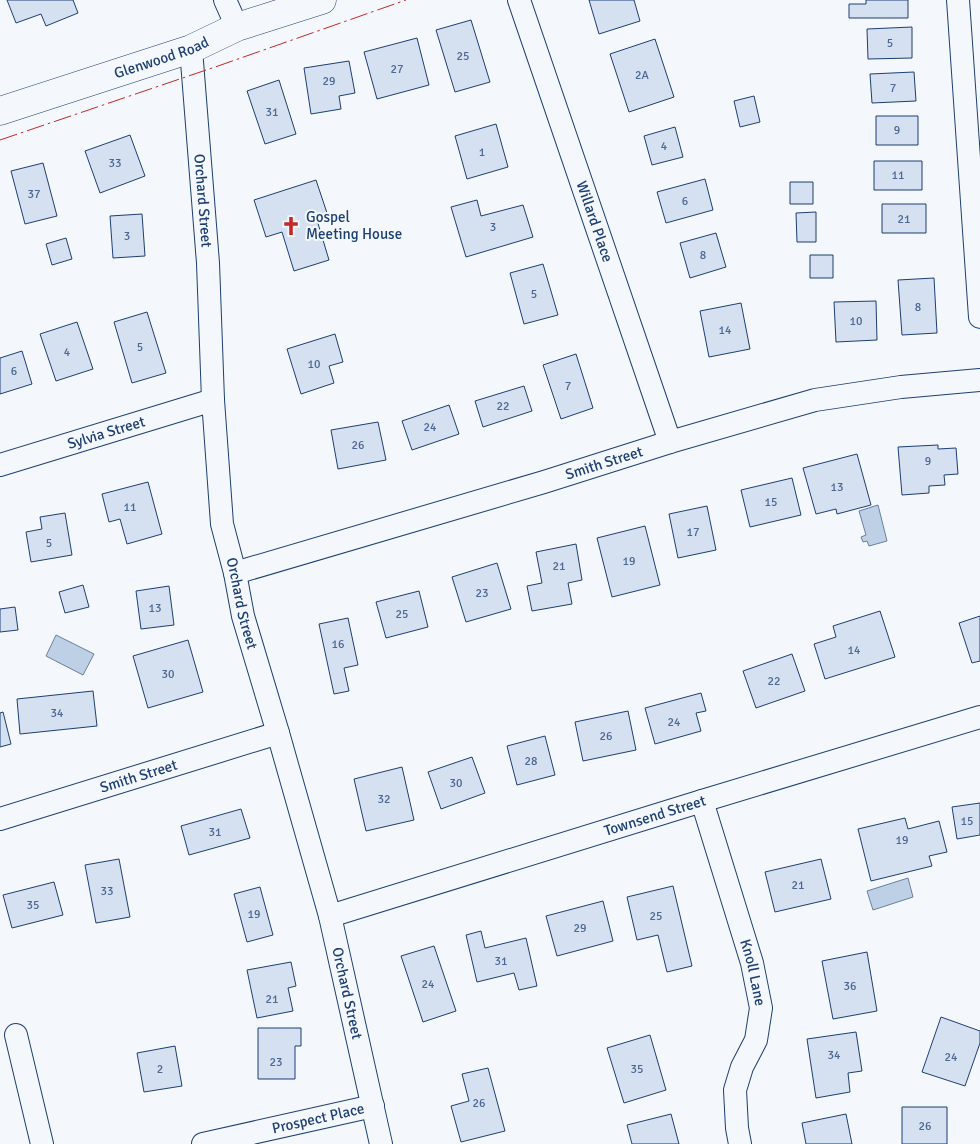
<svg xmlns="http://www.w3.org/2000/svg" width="980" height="1144" viewBox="0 0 980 1144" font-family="Signika,sans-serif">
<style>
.water{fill:#bed0e5;stroke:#687fa3}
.building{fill:#d5e0f0;stroke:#1d3f73}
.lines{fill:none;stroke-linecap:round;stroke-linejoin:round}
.street-casing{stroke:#1d3f73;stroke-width:24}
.secondary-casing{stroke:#1d3f73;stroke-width:29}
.street{stroke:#f4f7fb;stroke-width:22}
.secondary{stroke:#f4f7fb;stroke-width:28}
.power{stroke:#c62828;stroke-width:1;stroke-dasharray:18 4 2.5 4;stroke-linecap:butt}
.labels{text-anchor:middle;stroke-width:4;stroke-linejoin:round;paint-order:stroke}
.number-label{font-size:12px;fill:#4b6792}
.street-label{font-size:15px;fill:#1d3f73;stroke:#f4f7fb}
.poi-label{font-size:15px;fill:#1d3f73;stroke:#f4f7fb;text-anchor:start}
</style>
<rect width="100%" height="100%" fill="#f4f7fb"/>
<path class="water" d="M 878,505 L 887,541 L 869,546 L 867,541 L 863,542 L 861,537 L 866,535 L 859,511 Z
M 56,635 L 94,654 L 83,675 L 46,656 Z
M 908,878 L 913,897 L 873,910 L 867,891 Z"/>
<path class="building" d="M 7,0 L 73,0 L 78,13 L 46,26 L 41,14 L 16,23 Z
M 589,0 L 634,0 L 640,21 L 599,34 Z
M 866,0 L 908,0 L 908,18 L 849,18 L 849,4 L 866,4 Z
M 471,20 L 490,82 L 455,92 L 436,30 Z
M 912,27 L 912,58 L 868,59 L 867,29 Z
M 417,38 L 429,85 L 377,99 L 364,52 Z
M 655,39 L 674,97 L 629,112 L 610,54 Z
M 349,61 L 355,93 L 339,96 L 341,109 L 311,114 L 304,68 Z
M 914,72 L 916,101 L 872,103 L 870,74 Z
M 279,80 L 296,134 L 265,144 L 247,91 Z
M 754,96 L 760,122 L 740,127 L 734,101 Z
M 876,116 L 918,116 L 918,145 L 876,145 Z
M 496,124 L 508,167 L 467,179 L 455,136 Z
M 675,127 L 683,157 L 652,165 L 644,136 Z
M 130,135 L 145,176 L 100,193 L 85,151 Z
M 874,161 L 922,161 L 922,190 L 874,190 Z
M 43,163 L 57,216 L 25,224 L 11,171 Z
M 705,179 L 713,210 L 666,223 L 657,192 Z
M 316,180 L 328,216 L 317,220 L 329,260 L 294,271 L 282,232 L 266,237 L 254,200 Z
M 790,182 L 813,182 L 813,204 L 790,204 Z
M 477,200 L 481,216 L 523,205 L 533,237 L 466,257 L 451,207 Z
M 882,204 L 926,204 L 926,233 L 882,233 Z
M 816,212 L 816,242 L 797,242 L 796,213 Z
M 142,214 L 145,256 L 113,258 L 110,216 Z
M 716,233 L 726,267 L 690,278 L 680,243 Z
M 66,238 L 72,259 L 52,265 L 46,244 Z
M 810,255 L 833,255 L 833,278 L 810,278 Z
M 543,264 L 558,315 L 524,324 L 510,273 Z
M 934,278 L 937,333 L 902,335 L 898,280 Z
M 876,301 L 877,340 L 836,342 L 834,302 Z
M 741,303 L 750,349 L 709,357 L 700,311 Z
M 147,312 L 166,373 L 132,383 L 114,322 Z
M 77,322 L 93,369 L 56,381 L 40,334 Z
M 335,334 L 343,362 L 329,366 L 334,383 L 301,394 L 287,349 Z
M 22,351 L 32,384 L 0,394 L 0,358 Z
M 576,354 L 593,408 L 561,419 L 543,365 Z
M 524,386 L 532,411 L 483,427 L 475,401 Z
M 449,405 L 459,434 L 412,450 L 402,421 Z
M 378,422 L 386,460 L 338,469 L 331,430 Z
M 938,445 L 938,449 L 956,448 L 958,474 L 944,475 L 945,485 L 929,486 L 929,493 L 902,495 L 898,447 Z
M 857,454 L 871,505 L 837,514 L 836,509 L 816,514 L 803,468 Z
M 792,478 L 801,515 L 750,527 L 741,490 Z
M 148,482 L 162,534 L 127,544 L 120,519 L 109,522 L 102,494 Z
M 707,506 L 716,550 L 678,558 L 669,514 Z
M 65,513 L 72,555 L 31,562 L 26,532 L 42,529 L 40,517 Z
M 645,526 L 660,585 L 612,597 L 597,538 Z
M 576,544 L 582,580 L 568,583 L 572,604 L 532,611 L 527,586 L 542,583 L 536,552 Z
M 497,563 L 511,609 L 466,622 L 452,577 Z
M 83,585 L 89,607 L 65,613 L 59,592 Z
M 169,586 L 174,625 L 141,629 L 136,591 Z
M 419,591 L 428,627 L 386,638 L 376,602 Z
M 15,607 L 18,630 L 0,632 L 0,609 Z
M 880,611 L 895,657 L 825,679 L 814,644 L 836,637 L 833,626 Z
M 980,616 L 980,661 L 972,663 L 959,623 Z
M 348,618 L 358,665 L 344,668 L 349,691 L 334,694 L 319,624 Z
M 188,640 L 203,692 L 148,708 L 133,656 Z
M 792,654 L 805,691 L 756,708 L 743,671 Z
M 93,691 L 97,726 L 20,734 L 17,699 Z
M 701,693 L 706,711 L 696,713 L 701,731 L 655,744 L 645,708 Z
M 628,711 L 636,750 L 583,761 L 575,722 Z
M 3,712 L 11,744 L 0,747 L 0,713 Z
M 545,736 L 555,775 L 517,785 L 507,746 Z
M 472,757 L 485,793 L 441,809 L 428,772 Z
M 402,767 L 414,820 L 366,831 L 354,779 Z
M 980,803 L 980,835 L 957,839 L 952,807 Z
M 241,809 L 250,838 L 189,855 L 181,826 Z
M 905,818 L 908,829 L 939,821 L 947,852 L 929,856 L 932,866 L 871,881 L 858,829 Z
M 119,859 L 130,917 L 96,923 L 85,865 Z
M 821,859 L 831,899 L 775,912 L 765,872 Z
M 54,882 L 63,915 L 12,928 L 3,895 Z
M 673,886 L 692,966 L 667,972 L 658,935 L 637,940 L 627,897 Z
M 260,887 L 273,935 L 247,942 L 234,894 Z
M 603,901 L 613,941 L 557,956 L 546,916 Z
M 481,931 L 485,948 L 526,938 L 537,986 L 519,990 L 514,973 L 477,982 L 466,935 Z
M 434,946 L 456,1011 L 423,1022 L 401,956 Z
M 867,952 L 877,1011 L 833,1019 L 822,961 Z
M 291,962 L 296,986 L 288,988 L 293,1011 L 257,1018 L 247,970 Z
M 941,1017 L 980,1031 L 980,1043 L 965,1086 L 922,1072 Z
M 258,1028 L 301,1028 L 301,1046 L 295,1046 L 295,1079 L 258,1079 Z
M 856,1032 L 862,1071 L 848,1073 L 850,1092 L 816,1098 L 807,1039 Z
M 650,1035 L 666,1090 L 624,1103 L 607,1048 Z
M 175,1046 L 182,1086 L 144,1092 L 137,1053 Z
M 488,1068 L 505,1131 L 461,1142 L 451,1106 L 469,1101 L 462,1074 Z
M 902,1107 L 947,1107 L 947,1144 L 902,1144 Z
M 671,1114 L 679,1144 L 632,1144 L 627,1125 Z
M 846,1114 L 852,1144 L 806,1144 L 802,1123 Z"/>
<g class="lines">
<g class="street-casing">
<g id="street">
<path d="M 225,0 L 237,27"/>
<path id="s1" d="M 519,0 L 670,442"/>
<path d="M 958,0 L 980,317"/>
<path id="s2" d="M 191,49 L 208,263 L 213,400 L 222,524 L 235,573 L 243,616 L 278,733 L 330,916 L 381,1144"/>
<path id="s3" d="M 0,465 L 213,400"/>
<path id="s4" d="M 235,573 L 544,482 L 670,442 L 815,400 L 901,387 L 980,380"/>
<path id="s5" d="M 702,801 L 752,963 L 761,1008 L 756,1040 L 742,1067 L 735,1090 L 737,1128 L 740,1144"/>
<path id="s6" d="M 0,819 L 278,733"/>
<path id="s7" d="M 330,916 L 702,801 L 980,717"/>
<path d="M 16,1035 L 42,1144"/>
<path id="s8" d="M 203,1144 L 373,1106"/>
</g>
</g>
<g class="secondary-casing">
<g id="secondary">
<path id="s9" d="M 0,111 L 191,49 L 237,27 L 322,0"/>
</g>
</g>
<use href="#street" class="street"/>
<use href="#secondary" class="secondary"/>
<path class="power" d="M 0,140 L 218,66 L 406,0"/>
</g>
<defs>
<g id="church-bare" transform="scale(1.5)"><path d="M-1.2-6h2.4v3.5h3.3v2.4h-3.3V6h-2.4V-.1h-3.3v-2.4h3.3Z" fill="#c62828" stroke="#f4f7fb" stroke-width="2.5" paint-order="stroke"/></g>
</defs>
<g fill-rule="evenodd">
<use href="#church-bare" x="291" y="226"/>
</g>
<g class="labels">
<g class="number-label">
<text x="890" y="47">5</text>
<text x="463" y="60">25</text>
<text x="397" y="73">27</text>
<text x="642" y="79">2A</text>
<text x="329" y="85">29</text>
<text x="893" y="92">7</text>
<text x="272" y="116">31</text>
<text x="897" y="134">9</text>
<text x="664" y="150">4</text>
<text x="482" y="156">1</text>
<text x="115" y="167">33</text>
<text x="898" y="179">11</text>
<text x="34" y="198">37</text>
<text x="685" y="205">6</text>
<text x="904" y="223">21</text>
<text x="493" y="231">3</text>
<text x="127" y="240">3</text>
<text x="703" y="259">8</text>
<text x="534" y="298">5</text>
<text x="918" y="311">8</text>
<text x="856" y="325">10</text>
<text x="725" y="334">14</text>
<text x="140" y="351">5</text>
<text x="67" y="356">4</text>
<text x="314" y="368">10</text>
<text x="14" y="375">6</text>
<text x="568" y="390">7</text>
<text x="503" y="410">22</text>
<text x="430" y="431">24</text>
<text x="358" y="449">26</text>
<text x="928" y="465">9</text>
<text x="837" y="491">13</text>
<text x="771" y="506">15</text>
<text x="130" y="511">11</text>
<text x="693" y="536">17</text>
<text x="49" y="547">5</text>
<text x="629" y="565">19</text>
<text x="559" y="570">21</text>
<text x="482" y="597">23</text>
<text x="155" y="612">13</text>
<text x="402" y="618">25</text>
<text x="338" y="648">16</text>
<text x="854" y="654">14</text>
<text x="168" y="678">30</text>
<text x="774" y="685">22</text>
<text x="57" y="717">34</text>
<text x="674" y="726">24</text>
<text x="606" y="740">26</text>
<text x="531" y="765">28</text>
<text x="456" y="787">30</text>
<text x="384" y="803">32</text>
<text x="967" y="825">15</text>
<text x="215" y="836">31</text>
<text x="902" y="844">19</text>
<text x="798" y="889">21</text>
<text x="107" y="895">33</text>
<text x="33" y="909">35</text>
<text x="254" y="918">19</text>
<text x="656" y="920">25</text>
<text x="580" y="932">29</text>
<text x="501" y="965">31</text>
<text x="428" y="988">24</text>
<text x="850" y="990">36</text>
<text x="272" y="1003">21</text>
<text x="834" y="1059">34</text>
<text x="951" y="1061">24</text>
<text x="276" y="1066">23</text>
<text x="160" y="1073">2</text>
<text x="637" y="1073">35</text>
<text x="479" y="1107">26</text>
<text x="925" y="1130">26</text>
</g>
<g class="street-label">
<text dy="5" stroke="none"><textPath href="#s9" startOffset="170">Glenwood Road</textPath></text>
<text dy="5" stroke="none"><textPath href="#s2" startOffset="152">Orchard Street</textPath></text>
<text dy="5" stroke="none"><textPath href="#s1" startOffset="234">Willard Place</textPath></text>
<text dy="5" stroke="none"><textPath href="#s3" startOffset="111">Sylvia Street</textPath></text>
<text dy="5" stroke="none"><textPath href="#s4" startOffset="385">Smith Street</textPath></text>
<text dy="5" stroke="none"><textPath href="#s2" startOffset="558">Orchard Street</textPath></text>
<text dy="5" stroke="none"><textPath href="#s6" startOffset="145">Smith Street</textPath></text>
<text dy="5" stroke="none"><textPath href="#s7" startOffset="340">Townsend Street</textPath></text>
<text dy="5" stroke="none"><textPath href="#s5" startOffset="179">Knoll Lane</textPath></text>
<text dy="5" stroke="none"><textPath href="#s2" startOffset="962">Orchard Street</textPath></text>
<text dy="5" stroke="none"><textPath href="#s8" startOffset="118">Prospect Place</textPath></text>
</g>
<g class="poi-label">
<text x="306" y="222">Gospel<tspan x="306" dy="17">Meeting House</tspan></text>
</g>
</g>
</svg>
